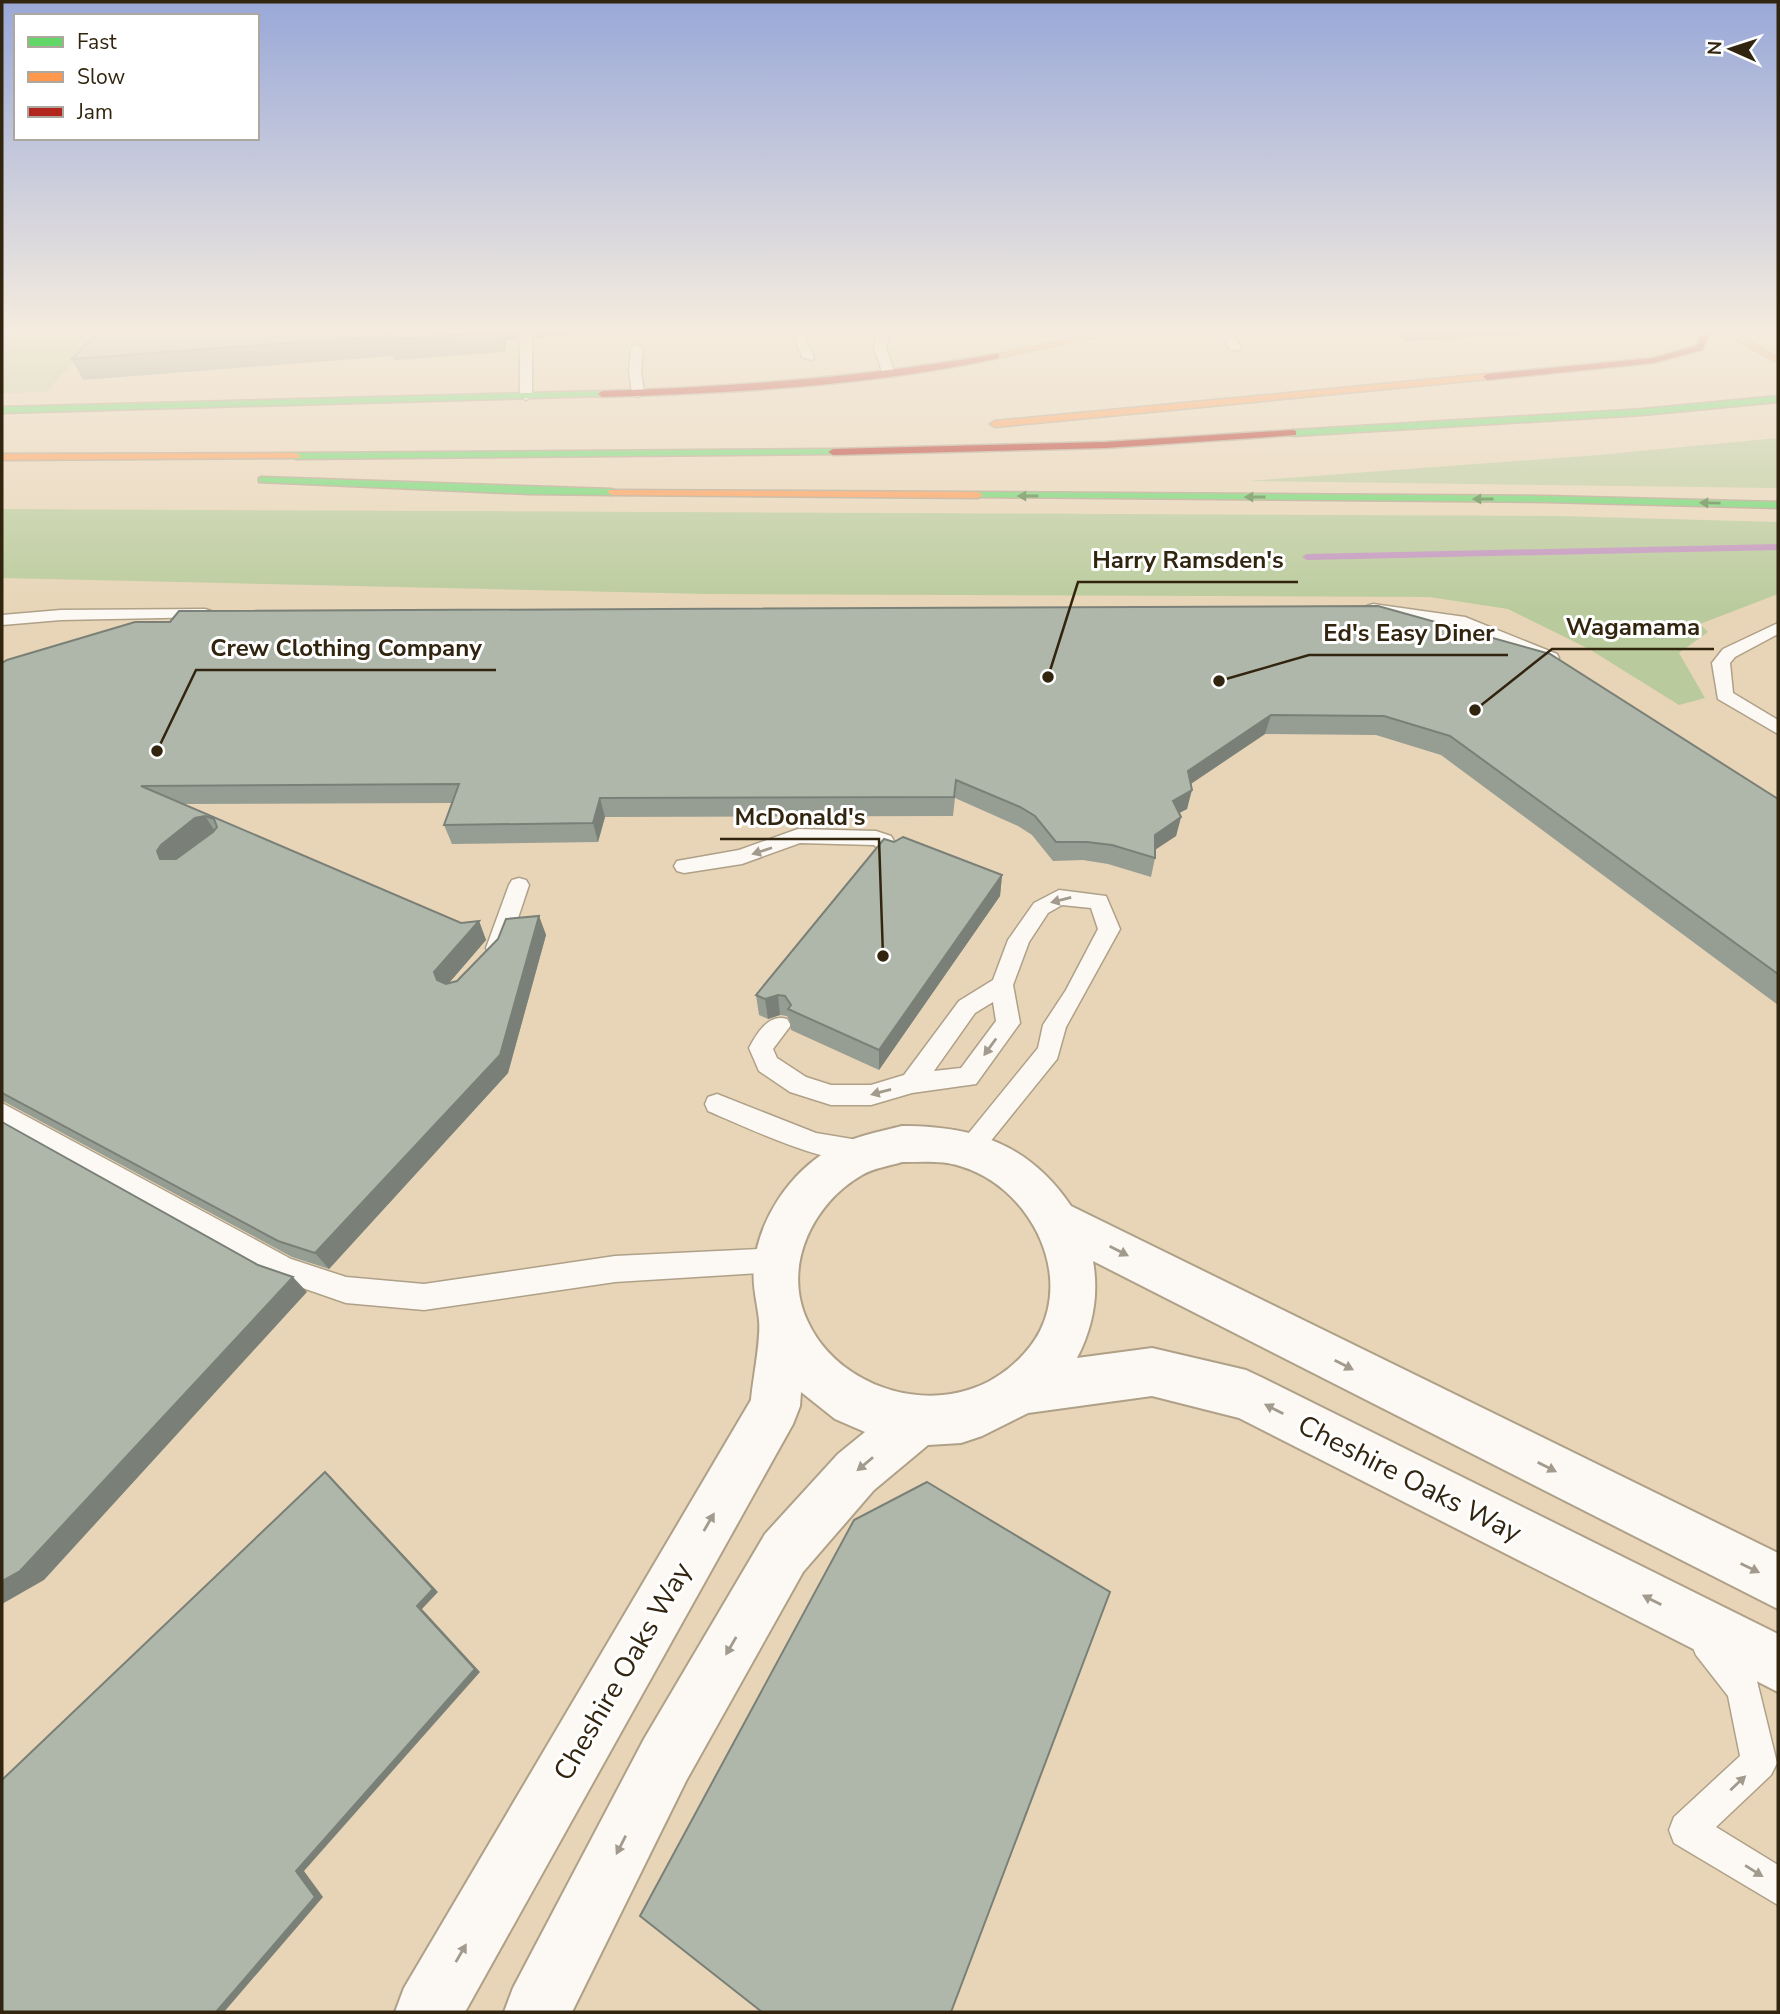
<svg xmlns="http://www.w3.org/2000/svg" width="1780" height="2014" viewBox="0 0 1780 2014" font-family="'Nunito Sans',sans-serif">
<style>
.green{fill:#b9cb9c}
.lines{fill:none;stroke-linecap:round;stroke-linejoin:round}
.stream{fill:#c295bf;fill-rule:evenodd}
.lane-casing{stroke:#afa088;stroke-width:3}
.street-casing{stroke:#afa088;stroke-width:4}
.fast-casing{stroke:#afa088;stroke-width:3}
.slow-casing{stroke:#afa088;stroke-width:3}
.jam-casing{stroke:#afa088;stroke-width:3}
.lane{fill:#fcf9f4;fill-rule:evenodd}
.street{fill:#fcf9f4;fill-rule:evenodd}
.fast{fill:#63d668;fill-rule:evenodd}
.slow{fill:#ff974d;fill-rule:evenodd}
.jam{fill:#b3261e;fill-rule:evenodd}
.wall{fill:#969d92}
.shaded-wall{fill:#7a8077}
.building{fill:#afb7aa;stroke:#7a8077;stroke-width:2;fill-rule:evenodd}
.oneway{fill:#4a7e3c}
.oneway2{fill:#a19a8d}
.labels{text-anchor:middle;stroke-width:6;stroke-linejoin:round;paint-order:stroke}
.near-street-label{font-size:28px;fill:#32250f;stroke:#fff}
.leader{fill:none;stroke:#32250f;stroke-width:2.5}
.callout-dot{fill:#32250f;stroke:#fff;stroke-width:2.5}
.callout-label{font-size:24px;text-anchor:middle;font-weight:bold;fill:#32250f;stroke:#fff;stroke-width:6;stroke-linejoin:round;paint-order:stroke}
</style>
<rect width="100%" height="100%" fill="#e8d5b7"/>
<path class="green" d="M 2,330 L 104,330 L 46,392 L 2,393 Z
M 1778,438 L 1778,488 L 1248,481 L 1598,455 Z
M 2,509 L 1558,516 L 1778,522 L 1778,594 L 1700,624 L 1708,632 L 1679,653 L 1705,698 L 1679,705 L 1589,649 L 1508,609 L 1429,597 L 706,594 L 2,578 Z"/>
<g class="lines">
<path class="stream" d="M 1778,544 L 1778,550 L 1307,560 L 1302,557 L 1307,554 Z"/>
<g class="lane-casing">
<path id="lane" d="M 520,330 L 532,330 L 532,396 L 526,400 L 520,396 Z
M 792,330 L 819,330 L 804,335 L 814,357 L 812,360 L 802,357 Z
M 878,330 L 890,330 L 886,348 L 895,374 L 893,377 L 883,374 L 874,348 Z
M 1217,330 L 1229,330 L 1241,347 L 1239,350 L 1231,350 Z
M 637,344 L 643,348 L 641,371 L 644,393 L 638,397 L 632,393 L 629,371 L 631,348 Z
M 1373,604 L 1465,617 L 1557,654 L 1559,658 L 1557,662 L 1545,662 L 1456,624 L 1367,612 L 1365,609 L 1367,606 Z
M 205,609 L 211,611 L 213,614 L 211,617 L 61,620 L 2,625 L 2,615 L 61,610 Z
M 1778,623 L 1778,634 L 1735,657 L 1730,663 L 1733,693 L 1778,720 L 1778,734 L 1718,699 L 1712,663 L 1723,649 Z
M 798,829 L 876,831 L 891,836 L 902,855 L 899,860 C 883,865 884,853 874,845 L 800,843 L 742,864 L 684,873 L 677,871 L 674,866 L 677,861 L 739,850 Z
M 519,878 L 526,880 L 529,885 L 508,948 L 505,954 L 497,956 L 489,954 L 486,948 L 509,885 L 512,880 Z
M 1059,890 L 1106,896 L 1120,929 L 1066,1027 L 1057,1059 L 977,1158 L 968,1161 L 959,1158 L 955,1150 L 1038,1048 L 1043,1025 L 1066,990 L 1098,929 L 1091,908 L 1062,905 L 1048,913 L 1029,942 L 1013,985 L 1020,1023 L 976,1084 L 912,1093 L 871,1105 L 831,1105 L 790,1092 L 759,1071 L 749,1048 C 757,1033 769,1013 787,1019 L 791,1025 L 773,1049 L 777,1058 L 806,1077 L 831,1085 L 871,1085 L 904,1075 L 959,1001 L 993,980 L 1008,940 L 1034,903 ZM 993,1002 L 996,1021 L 961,1068 L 934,1071 L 975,1013 Z
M 717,1094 L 816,1133 L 876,1143 L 880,1151 L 876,1159 C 838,1172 746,1127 708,1111 L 705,1104 L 708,1097 Z
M 2,1103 L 291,1259 L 346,1277 L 424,1284 L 615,1256 L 777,1248 L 787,1251 L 790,1260 L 787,1269 L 777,1272 L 615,1282 L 424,1310 L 346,1303 L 274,1278 L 2,1125 Z
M 1708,1626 L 1720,1631 L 1756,1677 L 1777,1763 L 1771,1775 L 1716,1827 L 1778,1865 L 1778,1905 L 1674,1843 L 1669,1830 L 1674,1817 L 1740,1756 L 1728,1696 L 1696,1655 L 1691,1643 L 1696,1631 Z"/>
</g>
<g class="street-casing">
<path id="street" d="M 902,1126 C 975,1126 1029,1144 1071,1206 L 1778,1553 L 1778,1609 L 1093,1261 C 1099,1295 1093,1327 1077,1358 L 1152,1348 L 1246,1370 L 1263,1378 L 1778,1634 L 1778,1692 L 1239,1418 L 1152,1396 L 1028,1413 L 982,1436 L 961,1443 L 928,1445 L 874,1490 L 803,1572 L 686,1781 L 572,2012 L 504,2012 L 513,1988 L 644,1739 L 765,1534 L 838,1454 L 865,1432 L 835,1419 L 801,1392 L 800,1406 L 793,1424 L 465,2012 L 395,2012 L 404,1988 L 751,1400 C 753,1378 761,1340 759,1320 C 757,1301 752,1286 754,1267 C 758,1220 790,1172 831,1149 C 852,1137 878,1132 902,1126 ZM 902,1162 C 921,1162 942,1160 960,1166 C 1026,1185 1072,1267 1040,1331 C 1026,1358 997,1382 968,1390 C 908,1409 833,1379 807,1320 C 782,1266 813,1203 862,1175 C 874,1168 889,1166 902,1162 Z"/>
</g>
<g class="fast-casing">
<path id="fast" d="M 602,391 L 605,392 L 605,396 L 2,413 L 2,407 Z
M 1778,396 L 1778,402 L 1643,415 L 1293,436 L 1288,433 L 1293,430 L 1643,409 Z
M 833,449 L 838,452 L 836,454 L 296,459 L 291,456 L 296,453 Z
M 262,477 L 612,489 L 617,492 L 612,495 L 529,494 L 259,482 L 259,478 Z
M 978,492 L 1546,496 L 1778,502 L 1778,508 L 1546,502 L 975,497 L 973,495 Z"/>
</g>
<g class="slow-casing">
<path id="slow" d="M 1111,330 L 1128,330 L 996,358 L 992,356 Z
M 1720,330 L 1730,330 L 1778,358 L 1778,363 Z
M 1487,374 L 1491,377 L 1490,379 L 995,427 L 990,424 L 995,421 Z
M 296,453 L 301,456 L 299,458 L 2,460 L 2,454 Z
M 609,490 L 978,492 L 983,495 L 978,498 L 612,495 L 607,492 Z"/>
</g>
<g class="jam-casing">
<path id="jam" d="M 1704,330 L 1712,330 L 1702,350 L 1653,363 L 1487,380 L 1483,377 L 1487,374 L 1653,358 L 1696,346 Z
M 996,354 L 999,354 L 999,358 C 869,386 734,393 602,397 L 598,394 L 602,391 C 735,387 865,377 996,354 Z
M 1293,430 L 1296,431 L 1296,435 L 1105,448 L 833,455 L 828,452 L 833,449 L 1105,442 Z"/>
</g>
<use href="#lane" class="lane"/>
<use href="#street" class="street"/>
<use href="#fast" class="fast"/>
<use href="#slow" class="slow"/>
<use href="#jam" class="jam"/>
</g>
<path class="wall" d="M 100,330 L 519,330 L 517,339 L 506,340 L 505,352 L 394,360 L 392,356 L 83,380 L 72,359 Z
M 1395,330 L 1581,330 L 1580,332 L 1406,341 Z
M 1378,606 L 1778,799 L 1778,1005 L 1441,755 L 1376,735 L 1265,734 L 1191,784 L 1187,809 L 1179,813 L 1181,817 L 1176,836 L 1155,850 L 1155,858 L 1151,877 L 1108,864 L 1083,860 L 1053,861 L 1032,835 L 1018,826 L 955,798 L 953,816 L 605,817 L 598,842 L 452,844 L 444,825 L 452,803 L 184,804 L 461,923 L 479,921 L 486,940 L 448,984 L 457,981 L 539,916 L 546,935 L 508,1073 L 329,1269 L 292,1257 L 3,1101 L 2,1101 L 2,663 Z
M 894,842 L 1002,875 L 1000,896 L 879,1070 L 791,1030 L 789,1019 L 787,1016 L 780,1015 L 768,1019 L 759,1015 L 756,995 Z"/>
<path class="shaded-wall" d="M 500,330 L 519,330 L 517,339 L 506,340 L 505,352 Z
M 533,330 L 625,330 L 535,338 Z
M 1271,715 L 1265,734 L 1183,789 L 1188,771 Z
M 1192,790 L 1187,809 L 1168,819 L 1173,801 Z
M 600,798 L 605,817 L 598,842 L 593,823 Z
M 205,816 L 217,834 L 173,877 L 160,859 L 157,851 L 161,845 L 195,818 Z
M 1181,817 L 1176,836 L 1150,853 L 1155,835 Z
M 1002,875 L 1000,896 L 879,1070 L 879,1050 Z
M 539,916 L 546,935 L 508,1073 L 329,1269 L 315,1253 Z
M 479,921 L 486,940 L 443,990 L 437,980 L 434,972 Z
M 778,995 L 780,1015 L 768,1019 L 765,999 Z
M 293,1277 L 307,1292 L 44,1580 L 2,1604 L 2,1581 Z
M 325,1472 L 331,1477 L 438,1592 L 422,1609 L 480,1672 L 304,1871 L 323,1897 L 224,2012 L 216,2012 L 296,1871 L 417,1606 Z"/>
<path class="building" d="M 100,330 L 500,330 L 500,332 L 387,340 L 388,336 L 72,359 Z
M 1378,606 L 1550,654 L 1778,799 L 1778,974 L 1450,736 L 1384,716 L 1271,715 L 1188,771 L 1192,790 L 1173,801 L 1181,817 L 1155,835 L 1155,858 L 1112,845 L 1087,842 L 1056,842 L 1035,816 L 1020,807 L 956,780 L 954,797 L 600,798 L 593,823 L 444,825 L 459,784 L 141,786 L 461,923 L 479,921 L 434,972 L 437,980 L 446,984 L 457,981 L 498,939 L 506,919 L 539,916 L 500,1055 L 315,1253 L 278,1241 L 2,1093 L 2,663 L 7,660 L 135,622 L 170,622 L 179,611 ZM 205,816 L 214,819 L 217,827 L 213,832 L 176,859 L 160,859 L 157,851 L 161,845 L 195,818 Z
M 903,837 L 1002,875 L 879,1050 L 788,1009 L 791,1005 L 785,996 L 778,995 L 765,999 L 756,995 L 884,839 L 894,842 Z
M 2,1122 L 258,1265 L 293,1277 L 20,1571 L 2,1581 Z
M 325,1472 L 433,1589 L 417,1606 L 475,1669 L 296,1871 L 315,1897 L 216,2012 L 2,2012 L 2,1780 Z
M 927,1482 L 1110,1592 L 951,2012 L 762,2012 L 640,1916 L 854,1520 Z"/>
<defs><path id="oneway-solid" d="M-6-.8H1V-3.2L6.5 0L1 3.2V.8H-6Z" transform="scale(1.75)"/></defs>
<g class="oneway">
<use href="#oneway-solid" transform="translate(1028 496) rotate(-180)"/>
<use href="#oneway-solid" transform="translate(1255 497) rotate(-180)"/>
<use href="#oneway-solid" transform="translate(1483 499) rotate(-180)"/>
<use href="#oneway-solid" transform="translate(1710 503) rotate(-179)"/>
</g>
<g class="oneway2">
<use href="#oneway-solid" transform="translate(762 851) rotate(162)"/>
<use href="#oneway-solid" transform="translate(1061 900) rotate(166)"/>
<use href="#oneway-solid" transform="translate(990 1047) rotate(126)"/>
<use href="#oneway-solid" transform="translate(881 1092) rotate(165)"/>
<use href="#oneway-solid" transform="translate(1119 1251) rotate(27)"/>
<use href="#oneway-solid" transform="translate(1344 1365) rotate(27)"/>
<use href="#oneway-solid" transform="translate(1274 1409) rotate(-153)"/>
<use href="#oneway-solid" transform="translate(865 1464) rotate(140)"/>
<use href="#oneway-solid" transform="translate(1547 1467) rotate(27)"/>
<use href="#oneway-solid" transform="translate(709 1522) rotate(-60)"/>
<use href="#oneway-solid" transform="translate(1750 1568) rotate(26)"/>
<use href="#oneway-solid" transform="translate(1652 1600) rotate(-153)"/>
<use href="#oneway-solid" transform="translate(731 1646) rotate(120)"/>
<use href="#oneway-solid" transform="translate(1738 1783) rotate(-43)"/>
<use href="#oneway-solid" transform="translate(621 1845) rotate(117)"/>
<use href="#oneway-solid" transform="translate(1754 1871) rotate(32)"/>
<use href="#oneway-solid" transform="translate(461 1953) rotate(-60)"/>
</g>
<linearGradient id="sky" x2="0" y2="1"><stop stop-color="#99a8d8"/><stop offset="0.54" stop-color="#f5ecdf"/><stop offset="1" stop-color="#f5ecdf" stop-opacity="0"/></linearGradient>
<rect width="1780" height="612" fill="url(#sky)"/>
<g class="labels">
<g class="near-street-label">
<text transform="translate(1410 1478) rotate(27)" y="10">Cheshire Oaks Way</text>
<text transform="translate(622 1671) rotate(-60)" y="10">Cheshire Oaks Way</text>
</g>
</g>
<path class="leader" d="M1048 677L1078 582H1298M1475 710L1552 649H1714M1219 681L1309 655H1508M157 751L196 670H496M883 956L879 839H720"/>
<g class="callout-dot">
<circle cx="1048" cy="677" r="7"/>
<circle cx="1475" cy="710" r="7"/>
<circle cx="1219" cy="681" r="7"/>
<circle cx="157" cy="751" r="7"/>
<circle cx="883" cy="956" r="7"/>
</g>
<g class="callout-label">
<text x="1188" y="568">Harry Ramsden's</text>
<text x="1633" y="635">Wagamama</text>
<text x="1409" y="641">Ed's Easy Diner</text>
<text x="346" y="656">Crew Clothing Company</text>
<text x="800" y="825">McDonald's</text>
</g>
<rect width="1780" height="2014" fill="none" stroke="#32250f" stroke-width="7"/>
<rect x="14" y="14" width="245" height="126" fill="#ffffff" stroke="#ada89f" stroke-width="2"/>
<rect x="28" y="37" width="35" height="10" fill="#63d668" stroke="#ada89f" stroke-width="2"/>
<text x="77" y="49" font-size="21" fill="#32250f">Fast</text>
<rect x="28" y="72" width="35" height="10" fill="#ff974d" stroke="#ada89f" stroke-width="2"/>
<text x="77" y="84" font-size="21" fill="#32250f">Slow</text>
<rect x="28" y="107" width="35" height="10" fill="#b3261e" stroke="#ada89f" stroke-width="2"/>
<text x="77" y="119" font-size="21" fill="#32250f">Jam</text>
<g transform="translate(1731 49) rotate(273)" stroke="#ffffff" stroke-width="5" paint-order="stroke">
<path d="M0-5L12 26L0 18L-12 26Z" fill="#32250f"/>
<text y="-10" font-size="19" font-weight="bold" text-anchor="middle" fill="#32250f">N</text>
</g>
</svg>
